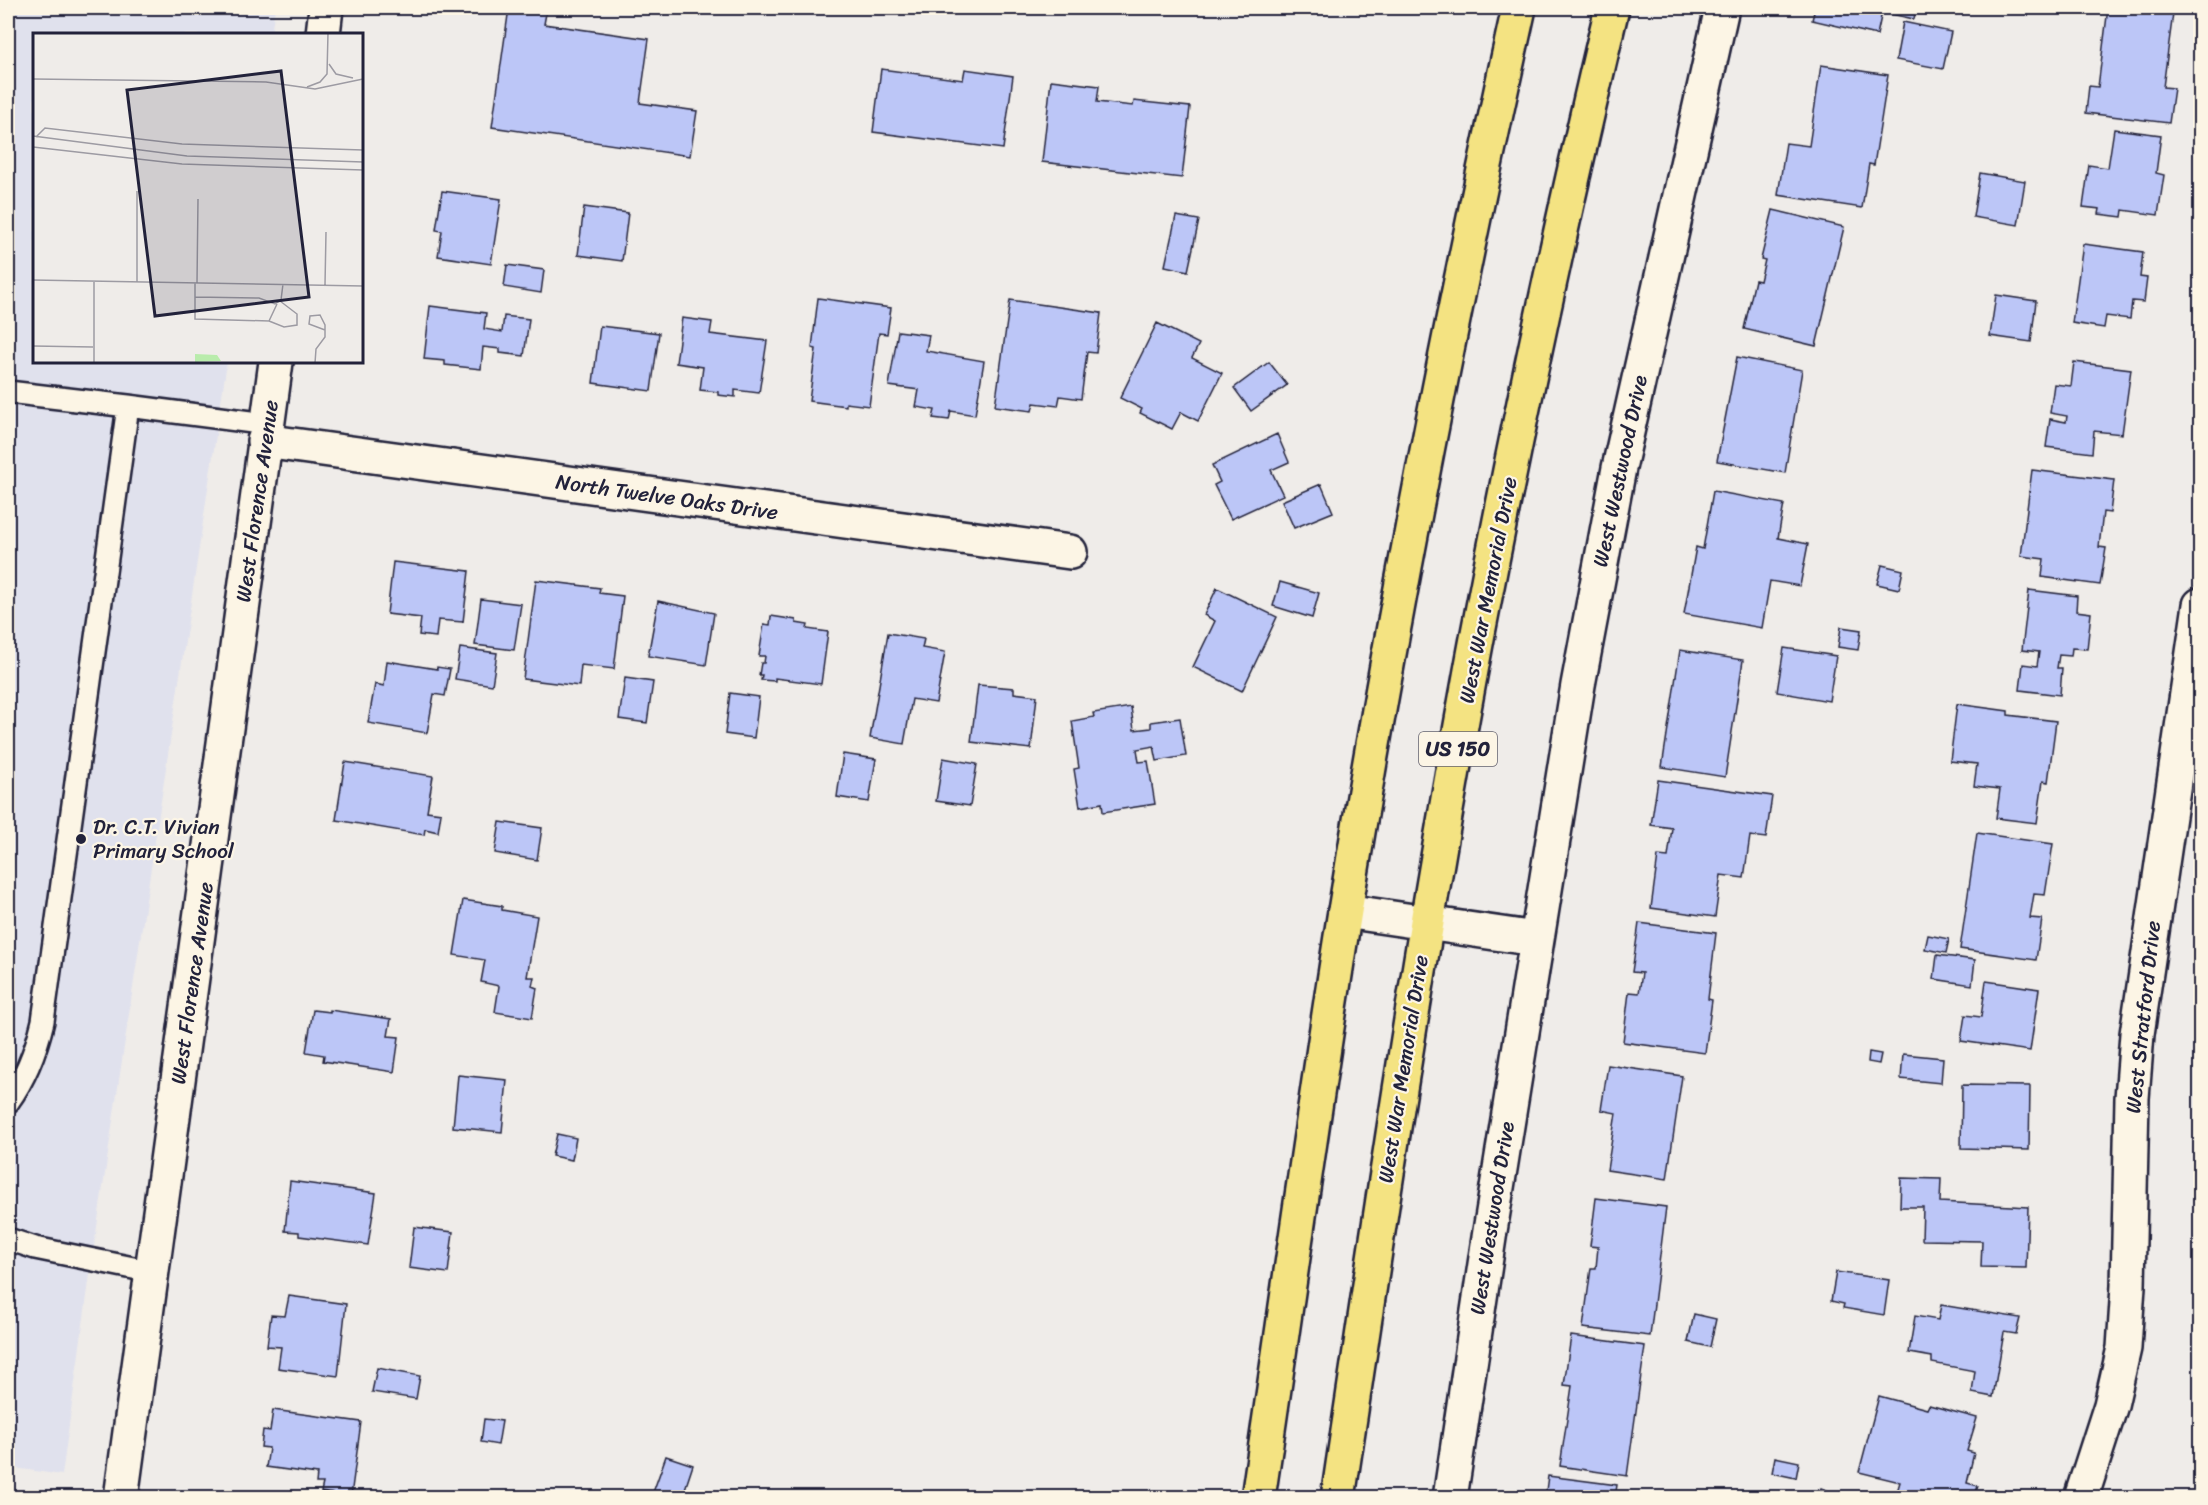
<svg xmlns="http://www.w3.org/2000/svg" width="2208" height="1505" viewBox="0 0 2208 1505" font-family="Sriracha,sans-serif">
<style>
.built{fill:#e0e1ed}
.building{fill:#bcc6f7;stroke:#22223b;stroke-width:1.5}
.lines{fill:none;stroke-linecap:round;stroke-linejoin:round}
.lane-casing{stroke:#22223b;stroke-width:26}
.street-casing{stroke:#22223b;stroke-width:38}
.secondary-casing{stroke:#22223b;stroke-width:38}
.highway-casing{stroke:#22223b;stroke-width:38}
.lane{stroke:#fcf5e5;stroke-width:21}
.street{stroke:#fcf5e5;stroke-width:33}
.secondary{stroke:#fcf5e5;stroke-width:33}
.highway{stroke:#f4e382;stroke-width:33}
.poi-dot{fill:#22223b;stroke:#fcf5e5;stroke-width:2}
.labels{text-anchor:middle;stroke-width:4.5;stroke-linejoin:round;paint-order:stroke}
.shield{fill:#fcf5e5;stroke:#63616e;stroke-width:1.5}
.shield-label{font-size:20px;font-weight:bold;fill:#22223b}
.street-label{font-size:21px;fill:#22223b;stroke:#fcf5e5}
.poi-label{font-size:21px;fill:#22223b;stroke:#fcf5e5;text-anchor:start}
.inset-road{fill:none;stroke:#9d9ba3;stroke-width:1.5}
.view{fill:#22223b;fill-opacity:0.15;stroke:#22223b;stroke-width:3}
.inset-edge{fill:none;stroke:#22223b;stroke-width:3}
</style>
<rect width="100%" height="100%" fill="#efece9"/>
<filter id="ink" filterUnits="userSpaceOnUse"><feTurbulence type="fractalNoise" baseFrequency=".0167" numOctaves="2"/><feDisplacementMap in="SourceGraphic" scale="12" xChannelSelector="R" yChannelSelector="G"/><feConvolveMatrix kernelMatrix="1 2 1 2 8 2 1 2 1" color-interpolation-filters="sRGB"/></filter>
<g filter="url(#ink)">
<path class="built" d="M 8,8 L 275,8 L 271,34 L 34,34 L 34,362 L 227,362 L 92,1260 L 62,1475 L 8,1467 Z"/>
<path class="building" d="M 509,8 L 547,8 L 544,24 L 649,39 L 640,103 L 697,111 L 690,156 L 492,127 Z
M 1815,8 L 1916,8 L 1914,19 L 1882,12 L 1877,35 L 1812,20 Z
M 2108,8 L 2134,8 L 2173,13 L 2163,87 L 2174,88 L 2169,123 L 2086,113 L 2089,86 L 2098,87 Z
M 1903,22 L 1951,32 L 1943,69 L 1896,60 Z
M 1821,65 L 1888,75 L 1874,165 L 1869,164 L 1862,208 L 1778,195 L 1786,143 L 1809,146 Z
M 881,69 L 963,80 L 965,69 L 1013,76 L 1003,149 L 873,132 Z
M 1051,80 L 1099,86 L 1097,102 L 1133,106 L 1134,101 L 1190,107 L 1182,178 L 1042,162 Z
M 2114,129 L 2161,135 L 2156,173 L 2164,175 L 2158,215 L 2123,210 L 2122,217 L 2099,214 L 2100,209 L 2083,207 L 2089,165 L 2108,168 Z
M 1980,173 L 2025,181 L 2018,225 L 1973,217 Z
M 442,191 L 501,199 L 491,264 L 438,256 L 442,231 L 436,230 Z
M 584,207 L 628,213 L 622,261 L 578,255 Z
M 1773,210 L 1844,227 L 1816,346 L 1744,329 L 1755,280 L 1760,281 L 1765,260 L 1761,259 Z
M 1176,216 L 1199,220 L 1188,271 L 1165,266 Z
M 2083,244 L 2143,252 L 2140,277 L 2147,278 L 2144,302 L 2132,301 L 2130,319 L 2106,316 L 2104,328 L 2072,323 Z
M 507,265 L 544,270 L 541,293 L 504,287 Z
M 1996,295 L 2036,301 L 2031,342 L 1990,336 Z
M 818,298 L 891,308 L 887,334 L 879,333 L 869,406 L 846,403 L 846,406 L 809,401 L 816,349 L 812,348 Z
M 1010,300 L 1101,313 L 1096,353 L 1087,352 L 1081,399 L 1060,396 L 1058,406 L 1034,403 L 1032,411 L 995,406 Z
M 430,306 L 486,313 L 484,329 L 502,332 L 504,316 L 529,319 L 524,356 L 500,353 L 500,349 L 483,347 L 481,369 L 445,365 L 445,361 L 424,359 Z
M 682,318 L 712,322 L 710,334 L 767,341 L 759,393 L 735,390 L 735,397 L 718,395 L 718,392 L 700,390 L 703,367 L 676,363 Z
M 1157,323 L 1199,344 L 1192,358 L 1222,373 L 1198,421 L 1181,412 L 1172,429 L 1140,413 L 1142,409 L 1120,398 Z
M 600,326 L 659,333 L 651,391 L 593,383 Z
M 898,331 L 929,335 L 926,351 L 984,361 L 975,415 L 951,411 L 949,420 L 933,418 L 935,410 L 916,407 L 919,390 L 889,386 Z
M 1737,357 L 1802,370 L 1785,473 L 1717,461 Z
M 1269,362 L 1287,385 L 1251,411 L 1234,388 Z
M 2074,362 L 2131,369 L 2122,434 L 2094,431 L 2092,453 L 2046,447 L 2050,419 L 2066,422 L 2067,416 L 2050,413 L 2054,384 L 2071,386 Z
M 1277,434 L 1289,462 L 1271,470 L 1283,495 L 1231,519 L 1214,485 L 1220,482 L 1212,465 Z
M 2032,470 L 2114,480 L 2110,513 L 2103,512 L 2099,547 L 2106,548 L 2100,585 L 2042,577 L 2044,559 L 2021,556 Z
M 1321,484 L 1333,512 L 1294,528 L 1282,501 Z
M 1713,491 L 1784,504 L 1778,538 L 1808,544 L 1800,586 L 1770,581 L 1762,628 L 1684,614 L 1696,547 L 1703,549 Z
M 393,562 L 469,571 L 463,622 L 438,620 L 436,637 L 419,635 L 421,618 L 387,614 Z
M 1882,565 L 1903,570 L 1899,589 L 1877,584 Z
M 536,580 L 600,588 L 599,593 L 623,596 L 614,669 L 581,665 L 579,686 L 523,679 Z
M 1280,582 L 1319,593 L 1312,618 L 1273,606 Z
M 1217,588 L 1277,617 L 1242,691 L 1193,667 L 1215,621 L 1204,615 Z
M 2029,590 L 2077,596 L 2076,611 L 2091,613 L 2087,649 L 2072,648 L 2071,656 L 2059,655 L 2057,668 L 2062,668 L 2060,695 L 2020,690 L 2023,664 L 2037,666 L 2039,652 L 2022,650 Z
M 481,599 L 521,604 L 514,650 L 475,645 Z
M 658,601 L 714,613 L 706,665 L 648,656 Z
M 771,616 L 796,620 L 796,623 L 808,625 L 807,629 L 828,632 L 821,684 L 775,678 L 775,681 L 761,680 L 762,675 L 759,675 L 761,663 L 764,663 L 765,656 L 759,656 L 764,624 L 770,625 Z
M 1841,627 L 1861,630 L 1858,650 L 1838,647 Z
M 888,633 L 924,639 L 922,648 L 945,652 L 936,703 L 912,699 L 904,744 L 870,738 Z
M 460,648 L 497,653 L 492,685 L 455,679 Z
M 1784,648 L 1836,656 L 1829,701 L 1777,692 Z
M 1680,650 L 1743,660 L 1725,777 L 1662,767 Z
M 387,661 L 437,669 L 437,667 L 450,669 L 445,696 L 434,694 L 427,733 L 368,723 L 375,684 L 384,686 Z
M 625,678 L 653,682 L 647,723 L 619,719 Z
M 978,685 L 1014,688 L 1014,693 L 1037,696 L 1031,749 L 971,742 Z
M 730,693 L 759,697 L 754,738 L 725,734 Z
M 1957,704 L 2008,711 L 2008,715 L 2056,721 L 2048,782 L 2043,781 L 2037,823 L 1996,818 L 2000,789 L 1974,786 L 1977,764 L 1950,761 Z
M 1131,707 L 1134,730 L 1151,728 L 1151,722 L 1180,718 L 1186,756 L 1157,761 L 1154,746 L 1137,749 L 1139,762 L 1148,761 L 1155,804 L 1103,812 L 1102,803 L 1080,807 L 1074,769 L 1079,768 L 1072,721 L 1094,717 L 1093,713 Z
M 843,754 L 876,759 L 869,802 L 837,797 Z
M 943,758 L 977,764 L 970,806 L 936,801 Z
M 345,762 L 433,776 L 427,811 L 441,813 L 438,832 L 425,829 L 424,835 L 336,820 Z
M 1658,780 L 1772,796 L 1766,838 L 1750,836 L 1744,878 L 1721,875 L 1715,917 L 1651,908 L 1658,856 L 1668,857 L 1672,828 L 1651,825 Z
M 500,822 L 542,828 L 537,860 L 495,853 Z
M 1977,833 L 2053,844 L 2045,895 L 2034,894 L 2030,918 L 2042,919 L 2036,960 L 1960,949 Z
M 463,900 L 502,906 L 502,910 L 537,916 L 527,977 L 534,977 L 532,986 L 537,988 L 532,1018 L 495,1012 L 499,986 L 481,982 L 485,960 L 454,955 Z
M 1639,923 L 1716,933 L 1708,999 L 1712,1000 L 1705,1053 L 1623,1042 L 1629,992 L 1639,993 L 1642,973 L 1632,972 Z
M 1928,935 L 1949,939 L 1946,953 L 1925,949 Z
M 1937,955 L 1975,960 L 1972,985 L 1934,979 Z
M 1986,981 L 2039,989 L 2030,1051 L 1961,1041 L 1965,1015 L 1981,1017 Z
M 313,1010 L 330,1012 L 330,1010 L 391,1019 L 388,1036 L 399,1037 L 394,1072 L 323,1061 L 324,1055 L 306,1052 Z
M 1869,1052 L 1881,1054 L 1879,1064 L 1868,1062 Z
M 1903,1054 L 1943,1058 L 1941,1083 L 1901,1079 Z
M 1608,1065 L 1682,1076 L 1667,1179 L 1607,1170 L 1616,1113 L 1601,1110 Z
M 458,1075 L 507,1080 L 502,1132 L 453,1127 Z
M 1962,1085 L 2030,1086 L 2029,1150 L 1961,1148 Z
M 557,1134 L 576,1138 L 572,1160 L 552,1156 Z
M 1901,1178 L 1941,1179 L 1940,1202 L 2028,1207 L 2026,1268 L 1981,1267 L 1982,1241 L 1922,1240 L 1923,1207 L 1900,1207 Z
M 290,1181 L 376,1193 L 368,1245 L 299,1236 L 299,1232 L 285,1231 Z
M 1596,1198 L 1666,1207 L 1650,1336 L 1583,1328 L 1591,1268 L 1596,1268 L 1598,1247 L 1590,1246 Z
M 414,1227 L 453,1232 L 448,1273 L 409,1268 Z
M 1836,1272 L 1889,1280 L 1884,1315 L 1843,1308 L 1844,1304 L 1831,1301 Z
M 289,1296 L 346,1304 L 338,1376 L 278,1368 L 281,1347 L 267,1346 L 271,1315 L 285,1316 Z
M 1941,1305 L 2020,1318 L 2016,1334 L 2004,1332 L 1993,1397 L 1972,1393 L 1975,1371 L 1932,1363 L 1932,1357 L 1909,1353 L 1915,1316 L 1938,1320 Z
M 1694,1314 L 1716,1319 L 1710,1347 L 1688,1342 Z
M 1571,1336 L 1645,1346 L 1627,1476 L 1560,1466 L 1572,1386 L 1564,1385 Z
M 377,1368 L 420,1376 L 416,1399 L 372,1392 Z
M 1879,1396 L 1927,1409 L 1929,1405 L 1977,1418 L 1967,1451 L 1974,1453 L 1967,1483 L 1978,1486 L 1974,1498 L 1904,1498 L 1896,1495 L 1900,1482 L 1859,1472 Z
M 273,1410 L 361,1422 L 351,1496 L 321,1492 L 323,1483 L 316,1483 L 317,1474 L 266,1467 L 269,1448 L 261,1447 L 263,1430 L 270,1431 Z
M 484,1419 L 502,1421 L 498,1445 L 481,1442 Z
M 666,1456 L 693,1465 L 682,1498 L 651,1498 Z
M 1775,1457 L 1799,1462 L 1796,1478 L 1772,1473 Z
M 1548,1476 L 1617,1485 L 1615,1498 L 1545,1498 Z
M 1821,1488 L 1847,1498 L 1818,1498 Z"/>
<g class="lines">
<g class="lane-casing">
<path id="lane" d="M 8,392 L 128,406
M 8,1102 C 26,1077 36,1051 43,1021 L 128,406 L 267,424
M 8,1239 L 35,1248 L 153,1272"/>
</g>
<g class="street-casing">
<path id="street" d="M 264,441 L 1070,552
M 1345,911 L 1536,939
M 1450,1498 L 1490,1231 L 1578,685 L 1619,468 L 1722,8
M 2081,1498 L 2111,1405 L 2124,1348 L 2128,1286 L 2132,1098 L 2137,1034 L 2200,605"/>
</g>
<g class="secondary-casing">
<path id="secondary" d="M 323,34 L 326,8
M 121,1498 L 276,362"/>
</g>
<g class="highway-casing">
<path id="highway" d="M 1258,1498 C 1287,1302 1314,1106 1345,911 C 1394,608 1453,307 1519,8
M 1338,1498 C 1381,1209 1424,920 1478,633 C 1518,423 1563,215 1612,8"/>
</g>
<use href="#lane" class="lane"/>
<use href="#street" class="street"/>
<use href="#secondary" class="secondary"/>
<use href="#highway" class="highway"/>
</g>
</g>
<circle class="poi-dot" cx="81" cy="839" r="6"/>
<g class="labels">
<rect class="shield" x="1419" y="732" width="78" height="34" rx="4.5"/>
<g class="shield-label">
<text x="1458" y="756">US 150</text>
</g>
<g class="street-label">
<text transform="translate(1620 471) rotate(-78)" y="7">West Westwood Drive</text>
<text transform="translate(667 497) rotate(8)" y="7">North Twelve Oaks Drive</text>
<text transform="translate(257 501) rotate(-82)" y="7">West Florence Avenue</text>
<text transform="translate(1488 590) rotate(-79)" y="7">West War Memorial Drive</text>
<text transform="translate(192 983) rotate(-82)" y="7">West Florence Avenue</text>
<text transform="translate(2143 1017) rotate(-84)" y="7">West Stratford Drive</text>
<text transform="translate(1403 1069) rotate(-81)" y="7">West War Memorial Drive</text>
<text transform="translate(1492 1218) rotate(-81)" y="7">West Westwood Drive</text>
</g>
<g class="poi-label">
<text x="93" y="834">Dr. C.T. Vivian<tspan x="93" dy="24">Primary School</tspan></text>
</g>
</g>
<g transform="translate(33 33)">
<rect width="330" height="330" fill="#efece9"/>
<path d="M 162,321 L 184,322 L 188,328 L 162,329 Z" fill="#b9ecac"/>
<path class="inset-road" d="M 296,31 L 303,41 L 320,45M 0,46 L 233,49 L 282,56 L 330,46M 274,54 L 287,49 L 294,41 L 295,0M 0,103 L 154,123 L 330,129M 3,104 L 12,95 L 149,111 L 330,117M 0,114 L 149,131 L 330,137M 0,247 L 330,253M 104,249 L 104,158M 162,250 L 162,264 L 226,265 L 242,271 L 248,267 L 250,251M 164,250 L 165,166M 292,252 L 293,199M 162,264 L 162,286 L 236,288 L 244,271M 236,288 L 251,294 L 264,292 L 264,281 L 247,268M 0,313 L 60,314M 61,330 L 61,248M 282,330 L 283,316 L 292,304 L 292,292 L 287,282 L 277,283 L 276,291 L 292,297"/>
<path class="view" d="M 248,38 L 276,264 L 122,283 L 94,57 Z"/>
<rect width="330" height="330" class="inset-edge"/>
</g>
<rect width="2208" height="1505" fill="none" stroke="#fcf5e5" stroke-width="30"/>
<rect x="15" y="15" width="2178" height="1475" fill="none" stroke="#22223b" stroke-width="2" filter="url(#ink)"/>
</svg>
